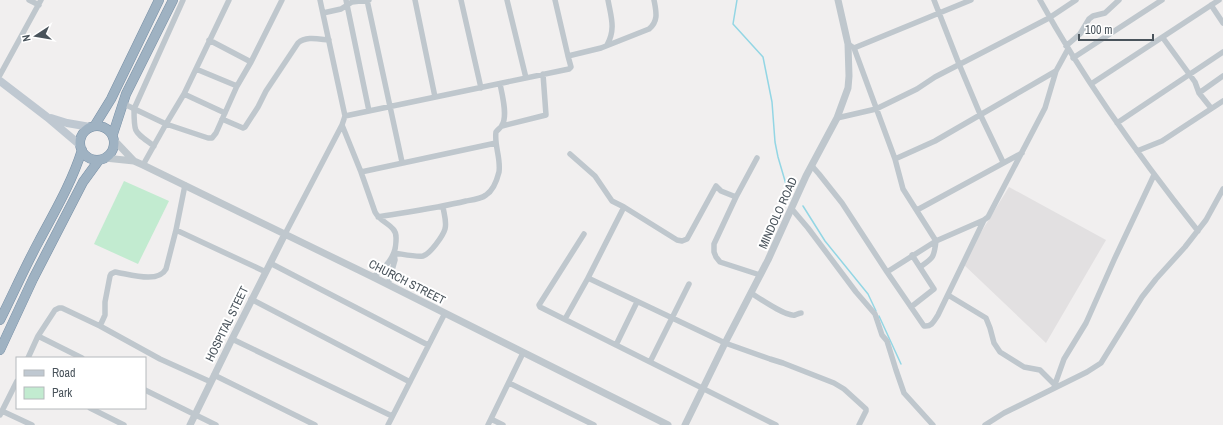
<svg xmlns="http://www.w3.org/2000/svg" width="1223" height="425" viewBox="0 0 1223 425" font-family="'Archivo Narrow',sans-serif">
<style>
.education{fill:#e2e0e1}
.green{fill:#c2ebd0}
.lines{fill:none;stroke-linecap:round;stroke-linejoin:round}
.stream{stroke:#93d6e4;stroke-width:1.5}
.trunk-casing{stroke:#778fa5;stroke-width:10}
.minor{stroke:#bfc7cd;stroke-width:5.5}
.tertiary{stroke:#bfc7cd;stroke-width:7}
.secondary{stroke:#bfc8d1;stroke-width:8}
.trunk{stroke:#9fb2c2;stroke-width:9}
.labels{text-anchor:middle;stroke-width:4;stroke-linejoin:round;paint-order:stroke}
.street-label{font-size:12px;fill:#49535b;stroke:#fff}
</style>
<rect width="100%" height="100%" fill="#f1efef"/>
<path class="education" d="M 1009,187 L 1106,240 L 1046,343 L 962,263 Z"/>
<path class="green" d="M 124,181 L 169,201 L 138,264 L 94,244 Z"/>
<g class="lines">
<path class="stream" d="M 737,0 L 733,24 L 763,57 L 772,102 L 775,142 L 778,157 L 790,198
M 803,206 L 825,241 L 868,294 L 876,311
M 879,316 L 901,364"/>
<g class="trunk-casing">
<path id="trunk" d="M 95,125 L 111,99 L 159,0
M80 143a17 17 0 1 1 34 0a17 17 0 1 1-34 0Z
M 113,134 L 126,94 L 173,0
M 0,320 C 13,294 25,267 39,241 C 55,211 72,182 82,150
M 0,350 L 33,279 L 83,182 L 99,160"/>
</g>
<path class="minor" d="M 29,0 L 39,5
M 229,0 L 184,94 L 166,124 L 208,138 L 212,138 L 216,133 L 237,86 L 251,62 L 282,0
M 346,0 L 369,111
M 367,0 L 402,162
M 415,0 L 435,97
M 461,0 L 481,88
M 507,0 L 526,78
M 555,0 L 568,56
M 934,0 L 959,64 L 980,114 L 1003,162
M 1040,0 C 1085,82 1140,158 1198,231
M 1211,5 L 1223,23
M 323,13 L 341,9 L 352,2 L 369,0
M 1163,38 L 1195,82 L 1199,93 L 1211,108
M 209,40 L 251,62
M 848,44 L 854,48 L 895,159 L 903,189 L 936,241 C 934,258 933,258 920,267
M 607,45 C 616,29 611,17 608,0
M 1066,46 L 1080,34 L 1089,19 L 1093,16 L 1105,13 L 1119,0
M 854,48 L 971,0
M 1073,58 L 1162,0
M 196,69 L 237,86
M 0,75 L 41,0
M 1091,84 L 1219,0
M 1199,93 L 1223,76
M 184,94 L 225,113
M 122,103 L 166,124 L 143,165
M 345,116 L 569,69 L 571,67 L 568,56 L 601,48 L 649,29 C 659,21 656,11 654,0
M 837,118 L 876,109 L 917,89 L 935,77 L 1049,18 L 1076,0
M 222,119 L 243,128 L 245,127 L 258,107 L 266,91 L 298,43 C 306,36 318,39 329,40
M 1117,123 L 1223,52
M 342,125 L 361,172 L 375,212 C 379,220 388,223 393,229 C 397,233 396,237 396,241 C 396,257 385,268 373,277
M 502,126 L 546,115 L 543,74
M 154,146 C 134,131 134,134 134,109 L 183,0
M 1137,151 L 1162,141 L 1223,101
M 570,154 L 595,176 L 612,201 L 624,207 L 588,278
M 757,158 L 736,197 L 714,244 L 714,252 L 716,257 L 720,262 L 760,275
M 895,159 L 935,141 L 1056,71
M 812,166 L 819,174 L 842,203 L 887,272 L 936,241 L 984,220 L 988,217 L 1045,108 L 1056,71 L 1068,49
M 361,172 L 496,143
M 624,207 L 677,240 L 682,241 L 687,239 L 716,186 L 721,191 L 736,197
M 791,208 L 808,228 L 856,292 L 875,314 L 882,335 L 887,341 L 896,370 L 904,393 L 933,425
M 917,210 L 1022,153
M 378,217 C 408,212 437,208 466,201 C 472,200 481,199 486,195 C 494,190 497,180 499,172 C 501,158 494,145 496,132 C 498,129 501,128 502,125 C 508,116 502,94 500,84
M 176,230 L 185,185
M 285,234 L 342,125 L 345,116 L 320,0
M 584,234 L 539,305 L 540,307 L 776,425
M 394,253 C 402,254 416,257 423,256 C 430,254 443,236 445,229 C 447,222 444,214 443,207
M 270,263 L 428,345
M 887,272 L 924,326 C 932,327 934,321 938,315 L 984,220
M 388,284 L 395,260 L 394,253
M 751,293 C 759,298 786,317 795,315 C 795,315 800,313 801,313
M 948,295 L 986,318 L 990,328 L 994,343 L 1000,352 L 1024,367 L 1040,370 L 1055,385
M 251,299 L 410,382
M 911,307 L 934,289 L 912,255
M 565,319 L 588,278 L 725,343 L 770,359 L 783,363 L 834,383 L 844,389 L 866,409 L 866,411 L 859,425
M 232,339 L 392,416
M 616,345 L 637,302
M 28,358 L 38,336
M 82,358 L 38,336 L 55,310 L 59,308 L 62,308 L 100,326
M 650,362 L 689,284
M 214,375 L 315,425
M 211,382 L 160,359 L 100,326 L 105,315 L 105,302 L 110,276 L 111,274 L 115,272 C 129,274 158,284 166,269 L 176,230 L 266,272
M 509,383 L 594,425
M 1054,387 L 1064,359 L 1086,323 L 1114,260 L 1154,175
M 145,390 L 216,425
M 90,408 L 124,425
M 2,411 L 32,425
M 0,415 L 17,381
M 491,419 L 503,425
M 388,425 L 445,313
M 488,425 L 523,353
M 985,425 L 1004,413 L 1087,372 L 1101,363 L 1142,297 L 1156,279 L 1185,247 L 1206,220 L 1223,189"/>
<path class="tertiary" d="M 114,140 L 134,161
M 105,158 L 134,161 L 143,165 L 373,277 L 668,425
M 190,425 L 232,339 L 285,234
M 685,425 L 725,343 L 768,260 L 806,176 L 837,118 L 848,88 L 849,76 L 848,44 L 838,0"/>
<path class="secondary" d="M 0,81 L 47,117 L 80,145
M 51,118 L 67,123 L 90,127"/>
<use href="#trunk" class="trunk"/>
</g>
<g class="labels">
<g class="street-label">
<text transform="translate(778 213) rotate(-66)" y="4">MINDOLO ROAD</text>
<text transform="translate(407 282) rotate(27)" y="4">CHURCH STREET</text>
<text transform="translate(227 324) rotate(-64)" y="4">HOSPITAL STEET</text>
</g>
</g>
<rect x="16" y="357" width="130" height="52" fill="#ffffff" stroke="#b6babd"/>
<rect x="24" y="370" width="20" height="6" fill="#bfc8d1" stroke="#b6babd"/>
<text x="52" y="377" font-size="12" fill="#49535b">Road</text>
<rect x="24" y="387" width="20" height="12" fill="#c2ebd0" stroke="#b6babd"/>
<text x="52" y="397" font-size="12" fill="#49535b">Park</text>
<g transform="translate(36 36) rotate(258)" stroke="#ffffff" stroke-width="3" paint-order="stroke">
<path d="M0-3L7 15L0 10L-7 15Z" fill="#49535b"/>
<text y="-6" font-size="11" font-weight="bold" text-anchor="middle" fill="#49535b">N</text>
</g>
<path d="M1079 34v6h74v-6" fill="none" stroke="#49535b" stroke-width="2"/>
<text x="1085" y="34" font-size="12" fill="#49535b" stroke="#ffffff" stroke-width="3" paint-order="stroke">100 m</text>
</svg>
